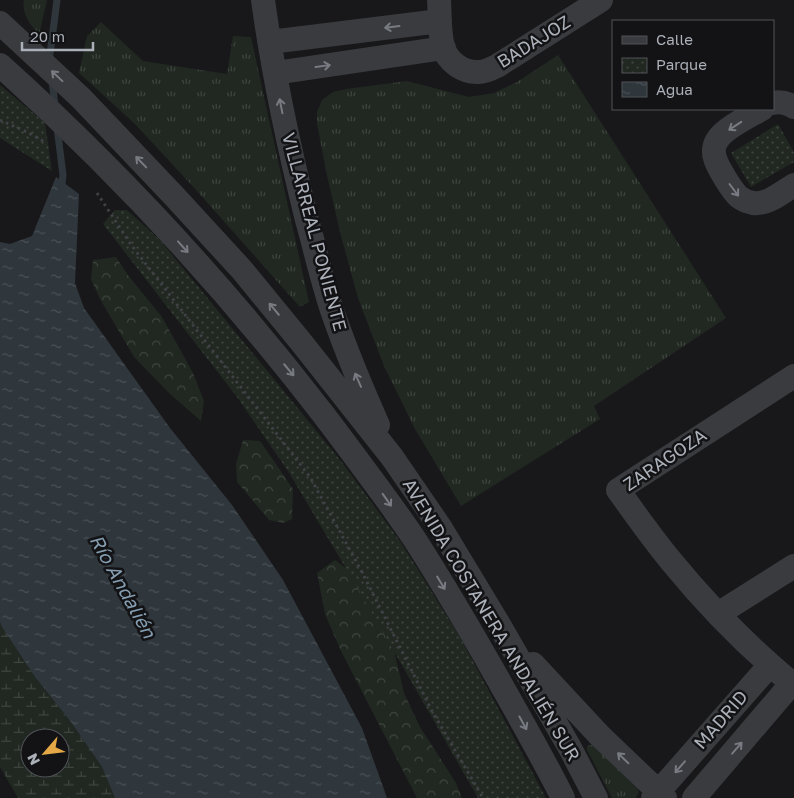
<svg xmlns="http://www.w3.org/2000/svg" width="794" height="798" viewBox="0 0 794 798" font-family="'Golos Text',sans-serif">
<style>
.grass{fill:url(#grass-tufts)}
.forest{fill:url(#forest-crowns)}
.wetland{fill:url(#wetland-marsh);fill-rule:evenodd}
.park{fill:url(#park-dots)}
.water{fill:url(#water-ripples)}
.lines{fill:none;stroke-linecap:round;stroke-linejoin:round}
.stream{stroke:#2f373d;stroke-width:7}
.path{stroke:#404146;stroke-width:3;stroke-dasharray:2.5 4;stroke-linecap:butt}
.minor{stroke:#393b3f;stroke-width:24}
.oneway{stroke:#787b82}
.labels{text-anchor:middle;stroke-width:5;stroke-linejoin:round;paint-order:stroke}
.street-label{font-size:18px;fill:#abb0b9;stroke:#131315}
.water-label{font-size:19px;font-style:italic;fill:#859eb1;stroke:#131315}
</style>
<defs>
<pattern id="grass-tufts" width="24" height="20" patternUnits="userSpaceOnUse" patternTransform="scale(1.25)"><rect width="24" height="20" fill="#202821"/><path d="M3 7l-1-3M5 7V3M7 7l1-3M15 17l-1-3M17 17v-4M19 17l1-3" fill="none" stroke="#3e453f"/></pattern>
<pattern id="forest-crowns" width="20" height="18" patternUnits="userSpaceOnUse" patternTransform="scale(1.25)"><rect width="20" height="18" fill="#202821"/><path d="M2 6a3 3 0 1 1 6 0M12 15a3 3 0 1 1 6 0" fill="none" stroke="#3e453f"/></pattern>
<pattern id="wetland-marsh" width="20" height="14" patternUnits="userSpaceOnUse" patternTransform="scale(1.25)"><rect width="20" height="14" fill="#202821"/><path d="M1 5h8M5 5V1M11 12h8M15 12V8" fill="none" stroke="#3e453f"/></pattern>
<pattern id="park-dots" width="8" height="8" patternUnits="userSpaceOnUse" patternTransform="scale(1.25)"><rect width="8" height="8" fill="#202821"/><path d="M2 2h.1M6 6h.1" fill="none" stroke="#3e453f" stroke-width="1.8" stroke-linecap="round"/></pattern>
<pattern id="water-ripples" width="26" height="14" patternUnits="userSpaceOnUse" patternTransform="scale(1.25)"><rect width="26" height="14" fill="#2f373d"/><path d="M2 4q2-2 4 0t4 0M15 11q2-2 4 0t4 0" fill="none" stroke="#4a5157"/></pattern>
</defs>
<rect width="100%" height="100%" fill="#18181a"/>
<path class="grass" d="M 24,0 L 47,0 L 39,35 C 31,25 21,14 24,0 Z
M 101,22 L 143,61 L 227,74 L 233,36 L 251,37 L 309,302 L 300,307 L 197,191 L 135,124 L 79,73 L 87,36 Z
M 558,55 L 726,318 L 594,406 L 600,419 L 461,506 L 415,429 L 384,366 L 358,298 L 341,236 L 326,171 L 317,123 L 317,112 L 322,100 L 333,92 L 346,89 L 407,81 L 469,97 L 494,93 L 517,82 Z
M 589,745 L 593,745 L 597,748 L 637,788 L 639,792 L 636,798 L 612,798 L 587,750 L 587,747 Z"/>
<path class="forest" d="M 116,257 L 127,274 L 162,317 L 193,373 L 204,401 L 201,421 L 170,394 L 134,357 L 100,299 L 91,279 L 93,260 Z
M 243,440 L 260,441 L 293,489 L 292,519 L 283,523 L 269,520 L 237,482 L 236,464 Z
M 335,560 L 385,597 L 393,646 L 404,693 L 420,727 L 456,783 L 462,798 L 417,798 L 341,651 L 325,614 L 317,573 Z"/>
<path class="wetland" d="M 0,622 L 2,627 L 35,677 L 71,722 L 102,767 L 115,798 L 18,798 L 0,767 ZM 30,738 L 60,738 L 60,768 L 30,768 Z"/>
<path class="park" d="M 0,85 L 45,123 L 52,171 L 0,138 Z
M 778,124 L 794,152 L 794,162 L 751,187 L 731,153 Z
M 115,210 L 127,210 L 160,240 L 341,461 L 400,541 L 460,637 L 546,798 L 478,798 L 360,592 L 288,471 L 237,397 L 103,224 Z"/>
<path class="water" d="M 56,177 L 79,194 L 75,283 L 84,308 L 170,428 L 232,505 L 283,580 L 362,728 L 387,798 L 115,798 L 102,767 L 71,722 L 35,677 L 2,627 L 0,622 L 0,242 L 10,244 L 32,236 Z"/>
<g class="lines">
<path class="stream" d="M 49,62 L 57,0
M 52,80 L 55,106
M 57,127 L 63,175 L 61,191"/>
<path class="path" d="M 0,120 L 27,132 L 45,142
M 97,193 L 132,246 L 310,477 L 363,574 L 432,711 L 483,798"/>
<path class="minor" d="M 263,0 C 273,74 289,148 307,220 C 316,252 323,285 334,316 C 347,353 362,389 378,425
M 439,0 C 440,15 439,32 443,47 C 448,62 463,73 479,72 C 485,72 491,69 497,66 L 601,0
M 0,23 L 81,98 L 175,197 L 242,270 L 301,342 L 392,457 L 440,527 L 498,623 L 570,748 L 596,798
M 270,42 L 440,21
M 0,65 C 118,171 226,288 323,414 C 346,444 368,474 390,504 C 399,517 408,529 417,543 C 445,587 472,633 498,679 C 520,718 543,758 563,798
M 275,73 L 444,48
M 773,103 C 780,101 787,103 794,107
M 762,109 C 750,116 725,128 718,139 C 714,144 713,152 715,158 C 717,166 732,191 739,197 C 743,200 748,202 753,203 C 768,205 782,192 794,185
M 794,376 L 618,490 C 635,514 652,538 671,561 C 707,605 750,649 794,685
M 718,614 L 794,566
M 533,664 L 600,736 L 665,798
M 653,798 L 770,665
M 694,798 L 792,683"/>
</g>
<defs><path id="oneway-shaft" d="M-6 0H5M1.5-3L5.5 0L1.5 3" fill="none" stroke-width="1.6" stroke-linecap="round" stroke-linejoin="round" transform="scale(1.25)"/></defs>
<g class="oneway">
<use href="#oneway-shaft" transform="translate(392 27) rotate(173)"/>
<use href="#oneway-shaft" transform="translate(323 66) rotate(-8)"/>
<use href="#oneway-shaft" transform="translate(57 76) rotate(-137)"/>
<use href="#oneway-shaft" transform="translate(281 106) rotate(-101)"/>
<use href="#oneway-shaft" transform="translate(735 126) rotate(147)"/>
<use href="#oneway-shaft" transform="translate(141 162) rotate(-134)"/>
<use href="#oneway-shaft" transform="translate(734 190) rotate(53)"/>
<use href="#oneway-shaft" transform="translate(183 247) rotate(48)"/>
<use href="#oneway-shaft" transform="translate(274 309) rotate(-130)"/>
<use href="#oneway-shaft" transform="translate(289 370) rotate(50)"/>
<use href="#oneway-shaft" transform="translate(358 380) rotate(-114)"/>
<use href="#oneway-shaft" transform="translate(387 500) rotate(55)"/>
<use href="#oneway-shaft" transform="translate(441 583) rotate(59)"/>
<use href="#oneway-shaft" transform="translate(523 723) rotate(61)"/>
<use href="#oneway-shaft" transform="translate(737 748) rotate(-49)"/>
<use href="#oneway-shaft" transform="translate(623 758) rotate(-136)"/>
<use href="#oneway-shaft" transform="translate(680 767) rotate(131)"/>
</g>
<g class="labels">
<g class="street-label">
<text transform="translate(534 42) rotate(-32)" y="6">BADAJOZ</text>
<text transform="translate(314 232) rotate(75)" y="6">VILLARREAL PONIENTE</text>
<text transform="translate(665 460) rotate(-34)" y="6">ZARAGOZA</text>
<text transform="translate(491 620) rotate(59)" y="6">AVENIDA COSTANERA ANDALIÉN SUR</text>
<text transform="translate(721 720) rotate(-49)" y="6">MADRID</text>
</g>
<g class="water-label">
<text transform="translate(123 586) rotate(61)" y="7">Río Andalién</text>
</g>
</g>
<rect x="612" y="20" width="162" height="90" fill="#131315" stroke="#505257"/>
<rect x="622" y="36" width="25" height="8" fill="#393b3f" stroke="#505257"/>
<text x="656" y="45" font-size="15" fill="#abb0b9">Calle</text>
<rect x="622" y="58" width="25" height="15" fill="url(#park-dots)" stroke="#505257"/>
<text x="656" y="70" font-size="15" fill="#abb0b9">Parque</text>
<rect x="622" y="82" width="25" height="15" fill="url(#water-ripples)" stroke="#505257"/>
<text x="656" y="95" font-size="15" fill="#abb0b9">Agua</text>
<g transform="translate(45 753) rotate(242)"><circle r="24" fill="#131315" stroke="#505257"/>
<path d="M0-4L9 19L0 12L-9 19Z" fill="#e4a946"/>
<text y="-8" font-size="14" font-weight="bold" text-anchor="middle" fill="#abb0b9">N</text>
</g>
<path d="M22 42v8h71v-8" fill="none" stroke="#abb0b9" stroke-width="2.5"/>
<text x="30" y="42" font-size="15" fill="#abb0b9" stroke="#131315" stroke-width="4" paint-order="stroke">20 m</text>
</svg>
